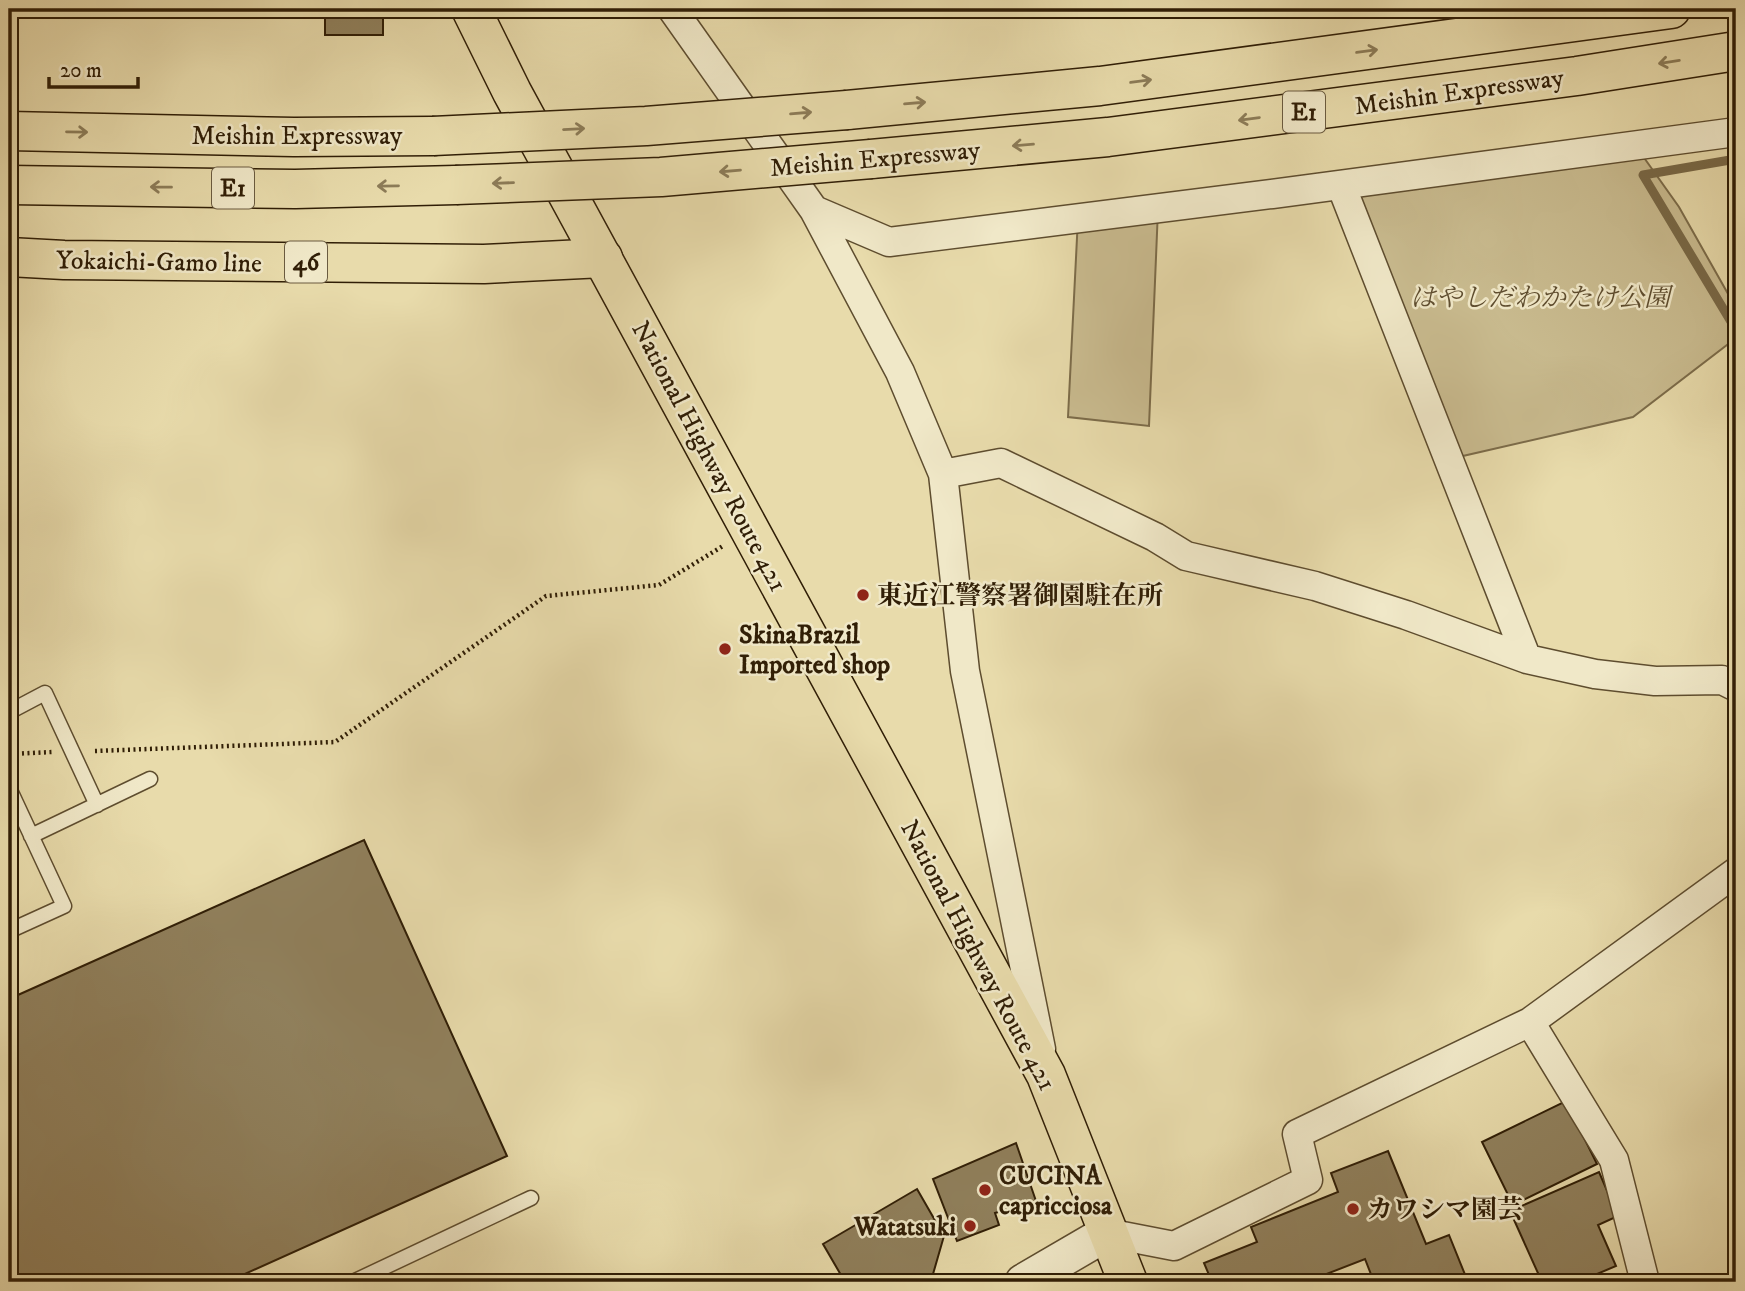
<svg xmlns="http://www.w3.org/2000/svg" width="1745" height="1291" viewBox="0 0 1745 1291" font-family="'IM FELL DW Pica','Noto Serif JP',serif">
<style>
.green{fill:#c9bb8f;stroke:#7c6c4a;stroke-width:2}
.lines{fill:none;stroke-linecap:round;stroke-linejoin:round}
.stream{stroke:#796947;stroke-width:9}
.building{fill:#90805c;stroke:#301e06;stroke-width:2}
.service-casing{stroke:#5e4d2f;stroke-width:17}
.minor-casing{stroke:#5e4d2f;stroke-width:31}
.tertiary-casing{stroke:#5e4d2f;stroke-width:38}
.primary-casing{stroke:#301e06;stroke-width:41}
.trunk-casing{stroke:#301e06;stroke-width:41}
.motorway-casing{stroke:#301e06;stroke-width:41}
.path{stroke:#301e06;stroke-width:4.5;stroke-dasharray:2 3.5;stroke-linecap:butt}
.service{stroke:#f0e8c8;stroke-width:14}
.minor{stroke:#f0e8c8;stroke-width:28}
.tertiary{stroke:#f0e8c8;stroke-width:35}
.primary{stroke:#e8dbab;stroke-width:38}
.trunk{stroke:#e8dbab;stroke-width:38}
.motorway{stroke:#e8dbab;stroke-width:38}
.motorway-bridge-casing{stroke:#301e06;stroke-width:41;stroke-linecap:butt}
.motorway-bridge{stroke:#e8dbab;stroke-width:38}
.oneway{stroke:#8c7c58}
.poi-dot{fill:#8f2418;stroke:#f0e8c8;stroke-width:2.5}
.labels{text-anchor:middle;stroke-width:5;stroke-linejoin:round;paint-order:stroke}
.shield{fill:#f0e8c8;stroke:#6a5b40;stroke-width:2}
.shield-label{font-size:24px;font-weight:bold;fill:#301e06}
.street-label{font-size:26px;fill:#301e06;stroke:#f0e8c8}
.park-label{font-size:26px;font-style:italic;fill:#5e4d2f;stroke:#f0e8c8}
.poi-label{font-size:26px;font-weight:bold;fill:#301e06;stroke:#f0e8c8;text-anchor:start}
</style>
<rect width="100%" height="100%" fill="#e8dbab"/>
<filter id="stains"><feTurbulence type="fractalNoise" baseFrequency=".00286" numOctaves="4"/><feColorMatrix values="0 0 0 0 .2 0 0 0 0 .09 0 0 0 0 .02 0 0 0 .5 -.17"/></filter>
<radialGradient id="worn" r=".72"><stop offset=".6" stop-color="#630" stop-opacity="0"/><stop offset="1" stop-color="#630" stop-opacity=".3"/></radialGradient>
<path class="green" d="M 1635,145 L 1679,207 L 1736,308 L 1736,338 L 1633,417 L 1454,458 L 1341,185 Z
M 1158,209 L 1149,426 L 1068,417 L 1078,218 Z"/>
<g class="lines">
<path class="stream" d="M 1736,159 L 1643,175 L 1736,330"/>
</g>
<path class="building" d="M 325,12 L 383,12 L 383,35 L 325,35 Z
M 364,840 L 507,1156 L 227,1282 L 9,1282 L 9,999 Z
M 1566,1101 L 1597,1164 L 1513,1205 L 1482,1142 Z
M 1016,1143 L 1036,1201 L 995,1213 L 999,1225 L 957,1241 L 933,1179 Z
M 1388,1151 L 1426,1244 L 1449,1235 L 1468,1282 L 1374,1282 L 1365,1259 L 1306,1282 L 1212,1282 L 1204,1263 L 1257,1242 L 1251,1227 L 1338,1192 L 1331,1173 Z
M 1599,1172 L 1618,1216 L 1598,1225 L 1616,1266 L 1578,1282 L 1542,1282 L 1510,1211 Z
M 917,1189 L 944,1236 L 931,1281 L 845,1282 L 823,1244 Z"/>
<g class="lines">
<g class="service-casing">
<path id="service" d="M 9,712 L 45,693 L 97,805
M 9,788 L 64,906 L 9,931
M 31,836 L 150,779
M 353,1282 L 531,1198"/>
</g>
<g class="minor-casing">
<path id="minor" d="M 672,9 L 814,210 L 900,372 L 943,474 L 965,671 L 1041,1049
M 1341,185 L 1527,659
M 814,210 L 889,242 L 1272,194 L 1736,132
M 943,474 L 1001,463 L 1155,537 L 1186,556 L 1315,586 L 1406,615 L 1527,659 L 1595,674 L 1655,681 L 1722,680 L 1736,687
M 1530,1022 L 1614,1160 L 1645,1282
M 1107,1233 L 1174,1246 L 1308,1180 L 1297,1134 L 1530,1022 L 1736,872"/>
</g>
<g class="tertiary-casing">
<path id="tertiary" d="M 1023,1282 L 1107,1233"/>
</g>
<g class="primary-casing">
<path id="primary" d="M 9,257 L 64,260 L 484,264 L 603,258"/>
</g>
<g class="trunk-casing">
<path id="trunk" d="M 471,9 L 512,92 L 1046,1075 L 1128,1282"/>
</g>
<g class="motorway-casing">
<path id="motorway" d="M 847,110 L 1100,86 L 1671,9
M 9,131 L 294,137 L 433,136
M 871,159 L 1108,137 L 1577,76 L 1736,51
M 9,185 L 295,189 L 456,185"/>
</g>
<path class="path" d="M 95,751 L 335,742 L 546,596 L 659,585 L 723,546
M 11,754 L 52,752"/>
<use href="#service" class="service"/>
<use href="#minor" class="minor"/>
<use href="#tertiary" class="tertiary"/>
<use href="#primary" class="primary"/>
<use href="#trunk" class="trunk"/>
<use href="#motorway" class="motorway"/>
<g class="motorway-bridge-casing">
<path id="motorway-bridge" d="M 433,136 L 646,126 L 847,110
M 456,185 L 661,177 L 871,159"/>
</g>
<use href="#motorway-bridge" class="motorway-bridge"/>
</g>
<defs><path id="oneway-shaft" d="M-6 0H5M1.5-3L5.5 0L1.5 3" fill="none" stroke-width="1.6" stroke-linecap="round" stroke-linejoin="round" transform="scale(1.75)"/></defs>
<g class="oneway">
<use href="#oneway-shaft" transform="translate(1367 51) rotate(-8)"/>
<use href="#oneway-shaft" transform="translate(1669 62) rotate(171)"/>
<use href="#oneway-shaft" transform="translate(1141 81) rotate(-8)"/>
<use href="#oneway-shaft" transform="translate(915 103) rotate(-5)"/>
<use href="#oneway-shaft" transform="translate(801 113) rotate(-5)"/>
<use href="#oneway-shaft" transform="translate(1249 119) rotate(172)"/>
<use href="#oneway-shaft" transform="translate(574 129) rotate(-3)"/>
<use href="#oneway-shaft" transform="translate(77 132) rotate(1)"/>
<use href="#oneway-shaft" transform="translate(1023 145) rotate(175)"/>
<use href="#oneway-shaft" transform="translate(730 171) rotate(175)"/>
<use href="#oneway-shaft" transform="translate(503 183) rotate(178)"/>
<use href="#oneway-shaft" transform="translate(388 186) rotate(179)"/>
<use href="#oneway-shaft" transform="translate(161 187) rotate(-179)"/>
</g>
<g class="poi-dot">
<circle cx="863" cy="595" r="7"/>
<circle cx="725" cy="649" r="7"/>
<circle cx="985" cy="1190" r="7"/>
<circle cx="1353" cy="1209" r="7"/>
<circle cx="970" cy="1226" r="7"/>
</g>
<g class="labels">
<g class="shield">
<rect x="1283" y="91.5" width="42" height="41" rx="5"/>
<rect x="212" y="167.5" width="42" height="41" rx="5"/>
<rect x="285" y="241.5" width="42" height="41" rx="5"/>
</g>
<g class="shield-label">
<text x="1304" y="120">E1</text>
<text x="233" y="196">E1</text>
<text x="306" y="270">46</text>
</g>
<g class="street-label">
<text transform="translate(1459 91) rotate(-8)" y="9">Meishin Expressway</text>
<text x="297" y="144">Meishin Expressway</text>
<text transform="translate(875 158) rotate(-5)" y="9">Meishin Expressway</text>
<text transform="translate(159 261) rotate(1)" y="9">Yokaichi-Gamo line</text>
<text transform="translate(710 456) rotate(62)" y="9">National Highway Route 421</text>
<text transform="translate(979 955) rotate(62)" y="9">National Highway Route 421</text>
</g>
<g class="park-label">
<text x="1540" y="306">はやしだわかたけ公園</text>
</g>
<g class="poi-label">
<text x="877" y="604">東近江警察署御園駐在所</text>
<text x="739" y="643">SkinaBrazil<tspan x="739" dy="30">Imported shop</tspan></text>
<text x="999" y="1184">CUCINA<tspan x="999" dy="30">capricciosa</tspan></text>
<text x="1367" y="1218">カワシマ園芸</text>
<text x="956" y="1235" text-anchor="end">Watatsuki</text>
</g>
</g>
<rect width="1745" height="1291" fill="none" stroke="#e8dbab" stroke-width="35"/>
<rect x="10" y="10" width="1724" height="1270" fill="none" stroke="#301e06" stroke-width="3.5"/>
<rect x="18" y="18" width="1710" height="1256" fill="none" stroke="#301e06" stroke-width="2"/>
<path d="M49 77v10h89v-10" fill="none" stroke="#301e06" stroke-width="3.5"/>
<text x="60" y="77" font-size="21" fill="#301e06" stroke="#f0e8c8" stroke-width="5" paint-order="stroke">20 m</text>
<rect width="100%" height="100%" filter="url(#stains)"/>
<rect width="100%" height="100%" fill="url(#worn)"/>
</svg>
